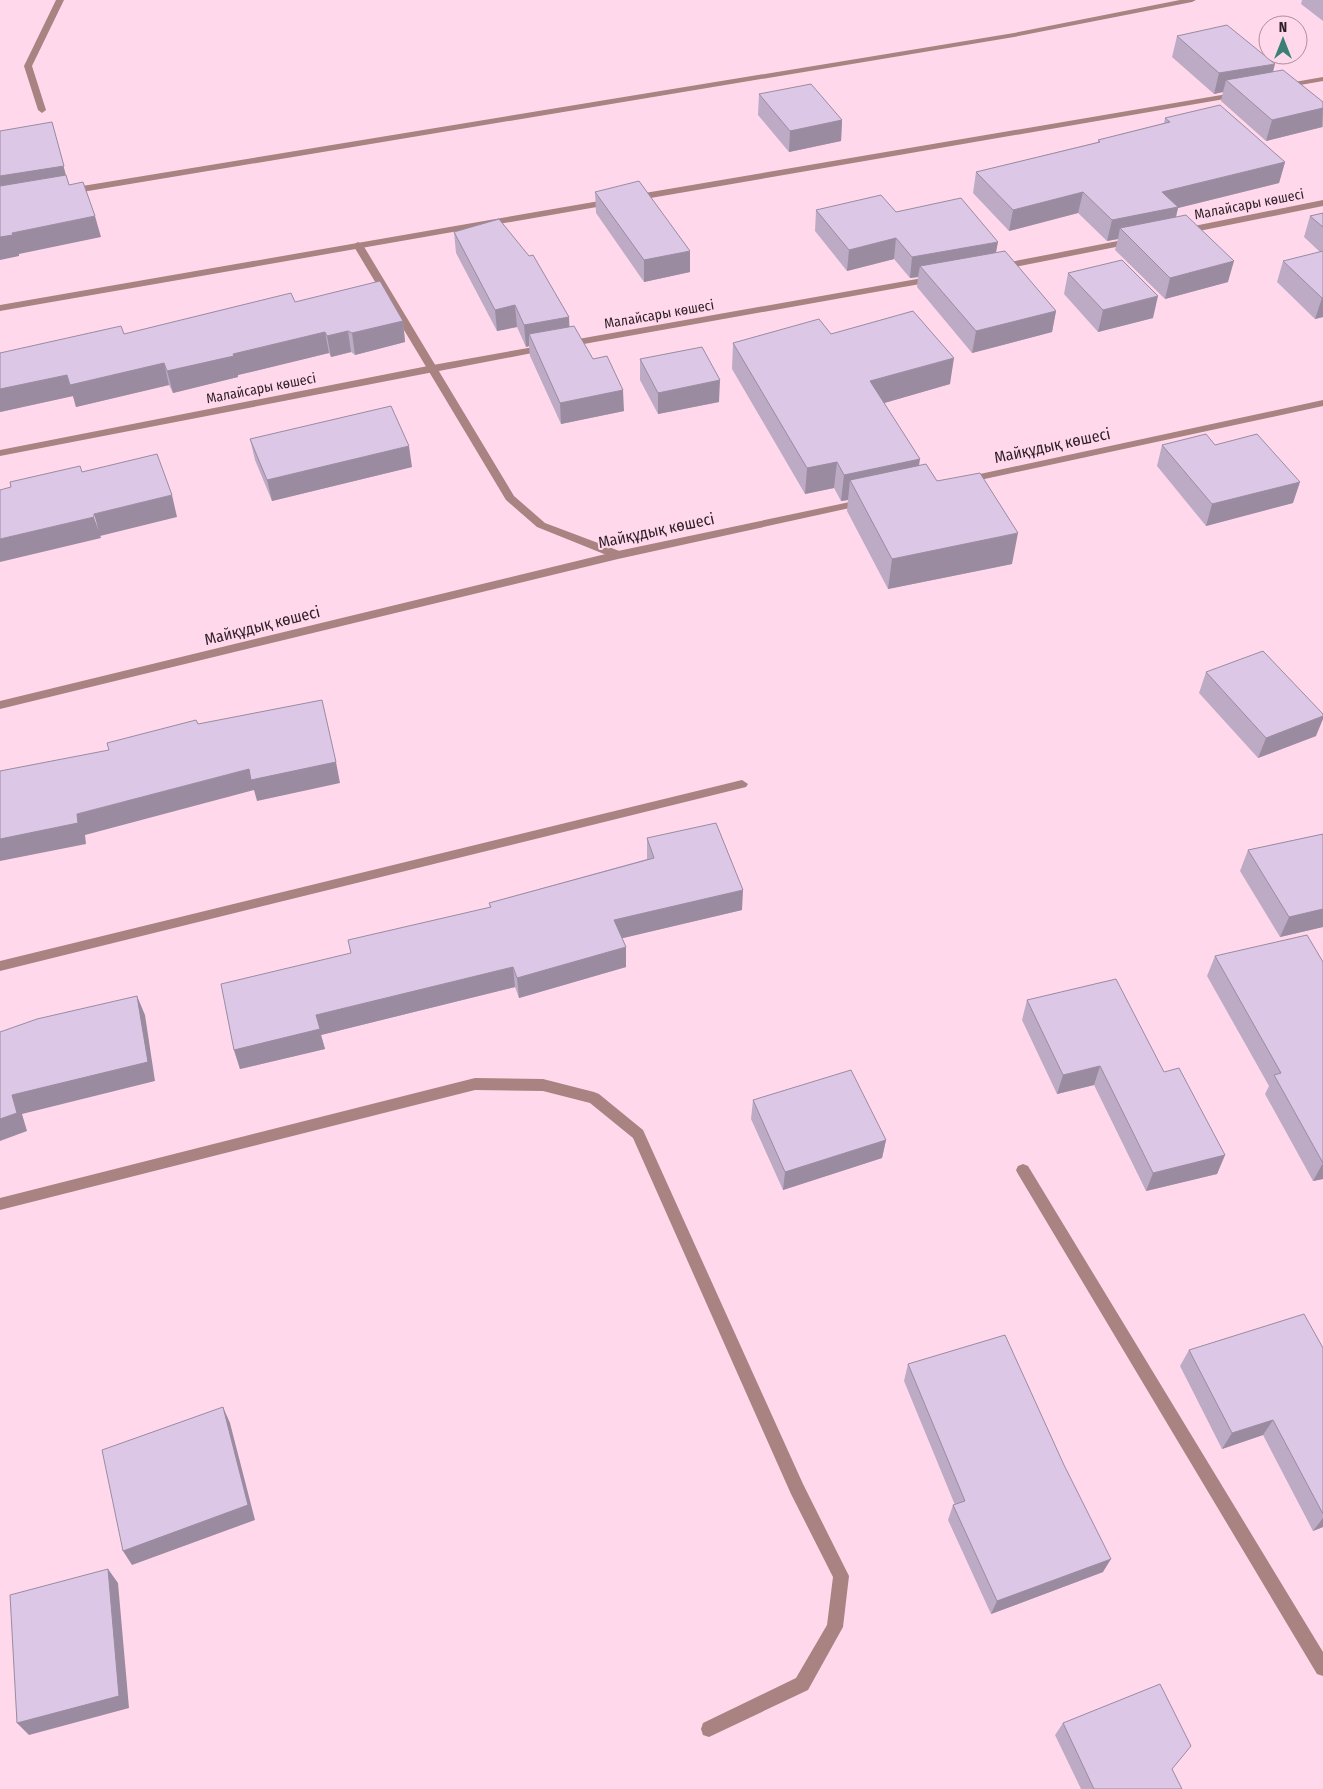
<svg xmlns="http://www.w3.org/2000/svg" width="1323" height="1789" viewBox="0 0 1323 1789" font-family="'Fira Sans Condensed',sans-serif">
<style>
.lines{fill:none;stroke-linecap:round;stroke-linejoin:round}
.lane{fill:#a88381;fill-rule:evenodd}
.street{fill:#a88381;fill-rule:evenodd}
.wall{fill:#bdabc6}
.shaded-wall{fill:#9a8ba1}
.building{fill:#dcc7e6;stroke:#9a8ba1}
.labels{text-anchor:middle;stroke-width:4;stroke-linejoin:round;paint-order:stroke}
.far-street-label{font-size:14px;fill:#2d1f26;stroke:#ffd9eb}
.street-label{font-size:16px;fill:#2d1f26;stroke:#ffd9eb}
</style>
<rect width="100%" height="100%" fill="#ffd9eb"/>
<g class="lines">
<path class="lane" d="M 56,0 L 64,0 L 32,66 L 46,110 L 42,113 L 38,110 L 24,66 Z
M 358,242 L 363,245 L 514,496 L 545,523 L 622,552 L 623,555 L 622,558 L 614,558 L 537,527 L 506,500 L 353,245 Z"/>
<path class="street" d="M 1180,0 L 1196,0 L 1192,2 L 1014,37 L 70,194 L 66,191 L 70,188 L 1014,33 Z
M 1323,77 L 1323,81 L 1283,88 L 1279,86 L 1283,84 Z
M 1239,92 L 1242,92 L 1242,96 L 633,201 L 629,198 L 633,195 Z
M 611,199 L 615,202 L 614,204 L 0,311 L 0,305 Z
M 1323,200 L 1323,206 L 1184,234 L 1179,231 L 1184,228 Z
M 1133,238 L 1138,241 L 1136,243 L 1000,270 L 995,267 L 1000,264 Z
M 934,276 L 939,279 L 937,281 L 567,347 L 562,344 L 567,341 Z
M 545,345 L 548,346 L 548,350 L 0,456 L 0,450 L 433,365 Z
M 1323,400 L 1323,406 L 966,483 L 961,480 L 966,477 Z
M 864,499 L 868,500 L 869,502 L 868,504 L 618,559 L 0,709 L 0,701 L 618,551 Z
M 742,780 L 748,784 L 746,787 L 0,971 L 0,961 Z
M 475,1078 L 543,1079 L 594,1092 L 599,1094 L 643,1130 L 803,1484 L 849,1576 L 843,1627 L 808,1690 L 709,1737 L 703,1735 L 701,1729 L 703,1723 L 796,1678 L 827,1625 L 833,1577 L 791,1494 L 633,1138 L 590,1103 L 543,1091 L 475,1090 L 0,1210 L 0,1198 Z
M 1023,1164 L 1028,1166 L 1323,1652 L 1323,1676 L 1317,1674 L 1018,1174 L 1016,1170 L 1018,1166 Z"/>
</g>
<path class="wall" d="M 1302,0 L 1323,0 L 1323,21 L 1301,4 Z
M 1177,36 L 1273,72 L 1323,102 L 1323,127 L 1266,141 L 1221,101 L 1223,92 L 1214,94 L 1172,57 Z
M 759,94 L 842,120 L 841,141 L 789,152 L 758,115 Z
M 1165,118 L 1285,162 L 1279,183 L 1178,208 L 1176,217 L 1228,282 L 1165,299 L 1115,250 L 1118,239 L 1107,241 L 1078,213 L 1009,231 L 973,193 L 976,172 L 1098,142 L 1098,140 L 1164,123 Z
M 595,192 L 690,272 L 644,282 L 596,213 Z
M 816,210 L 896,212 L 996,252 L 1056,311 L 1052,332 L 972,353 L 917,287 L 918,277 L 910,278 L 894,259 L 847,271 L 815,231 Z
M 1323,213 L 1323,317 L 1315,319 L 1277,282 L 1283,261 L 1320,252 L 1304,237 L 1310,216 Z
M 454,232 L 570,327 L 624,411 L 561,424 L 530,356 L 529,346 L 526,347 L 517,327 L 497,331 L 456,253 Z
M 1068,273 L 1153,318 L 1098,332 L 1064,294 Z
M 295,302 L 403,321 L 405,342 L 355,355 L 351,352 L 331,357 L 329,353 L 238,375 L 238,377 L 173,393 L 169,385 L 76,407 L 73,396 L 0,412 L 0,353 L 124,334 Z
M 831,334 L 950,384 L 884,403 L 919,466 L 937,481 L 1012,564 L 888,589 L 847,511 L 848,500 L 841,501 L 834,488 L 805,494 L 732,369 L 733,343 Z
M 640,359 L 719,402 L 658,414 L 640,380 Z
M 250,439 L 412,467 L 272,501 L 255,460 Z
M 1162,445 L 1215,445 L 1293,503 L 1206,526 L 1157,466 Z
M 1206,672 L 1316,736 L 1258,758 L 1199,693 Z
M 1323,834 L 1323,927 L 1280,937 L 1240,871 L 1248,850 Z
M 647,838 L 742,910 L 622,938 L 626,967 L 519,998 L 515,987 L 321,1035 L 325,1049 L 240,1069 L 234,1050 L 351,953 L 490,907 L 489,903 L 647,859 Z
M 1215,956 L 1323,962 L 1323,1179 L 1313,1181 L 1265,1094 L 1269,1086 L 1207,976 Z
M 1027,1000 L 1164,1072 L 1225,1155 L 1217,1174 L 1146,1191 L 1094,1085 L 1057,1094 L 1022,1020 Z
M 753,1100 L 886,1140 L 882,1158 L 783,1190 L 751,1119 Z
M 1323,1348 L 1323,1527 L 1313,1531 L 1263,1435 L 1222,1449 L 1180,1366 L 1189,1350 Z
M 908,1364 L 1103,1572 L 991,1614 L 948,1520 L 953,1505 L 955,1505 L 904,1381 Z
M 1063,1723 L 1172,1769 L 1182,1789 L 1081,1789 L 1055,1735 Z"/>
<path class="shaded-wall" d="M 1275,64 L 1270,84 L 1226,80 L 1223,92 L 1214,94 L 1219,73 Z
M 1323,108 L 1322,127 L 1266,141 L 1272,120 Z
M 842,120 L 841,141 L 789,152 L 790,131 Z
M 52,122 L 74,206 L 0,198 L 0,176 Z
M 1285,162 L 1279,183 L 1178,208 L 1173,228 L 1120,228 L 1118,239 L 1107,241 L 1112,220 L 1162,192 Z
M 1083,192 L 1078,213 L 1009,231 L 1013,210 Z
M 95,216 L 101,237 L 19,254 L 19,256 L 0,260 L 0,237 L 12,233 Z
M 896,238 L 894,259 L 847,271 L 849,250 Z
M 998,242 L 994,263 L 920,266 L 918,277 L 910,278 L 912,257 Z
M 690,251 L 690,272 L 644,282 L 644,260 Z
M 1234,261 L 1228,282 L 1165,299 L 1170,278 Z
M 1158,296 L 1153,318 L 1098,332 L 1103,310 Z
M 1322,298 L 1323,298 L 1323,317 L 1315,319 Z
M 515,305 L 517,327 L 497,331 L 495,310 Z
M 1056,311 L 1052,332 L 972,353 L 976,331 Z
M 569,317 L 570,339 L 529,334 L 529,346 L 526,347 L 524,325 Z
M 403,321 L 405,342 L 355,355 L 352,333 Z
M 348,331 L 351,352 L 331,357 L 327,336 Z
M 325,332 L 329,353 L 238,375 L 238,377 L 173,393 L 167,371 L 233,354 Z
M 954,358 L 950,384 L 867,408 L 870,381 Z
M 164,363 L 169,385 L 76,407 L 70,385 Z
M 67,375 L 73,396 L 0,412 L 0,389 Z
M 720,380 L 719,402 L 658,414 L 658,393 Z
M 623,390 L 624,411 L 561,424 L 560,403 Z
M 409,446 L 412,467 L 272,501 L 267,480 Z
M 920,459 L 916,485 L 850,480 L 848,500 L 841,501 L 844,475 Z
M 837,462 L 834,488 L 805,494 L 807,468 Z
M 1300,482 L 1293,503 L 1206,526 L 1212,504 Z
M 172,495 L 177,517 L 100,536 L 94,514 Z
M 94,517 L 101,538 L 0,562 L 0,539 Z
M 1018,533 L 1012,564 L 888,589 L 892,559 Z
M 1323,716 L 1323,719 L 1316,736 L 1258,758 L 1266,738 Z
M 336,762 L 340,783 L 257,801 L 254,790 L 85,835 L 86,844 L 0,861 L 0,839 L 77,814 L 249,769 Z
M 743,890 L 742,910 L 615,940 L 614,920 Z
M 1323,909 L 1323,927 L 1280,937 L 1289,917 Z
M 626,947 L 626,967 L 519,998 L 517,978 Z
M 513,967 L 515,987 L 321,1035 L 325,1049 L 240,1069 L 234,1050 L 316,1015 Z
M 137,996 L 145,1015 L 155,1081 L 22,1114 L 27,1131 L 0,1141 L 0,1119 L 12,1095 Z
M 1100,1066 L 1094,1085 L 1057,1094 L 1063,1075 Z
M 886,1140 L 882,1158 L 783,1190 L 785,1172 Z
M 1225,1155 L 1217,1174 L 1146,1191 L 1153,1173 Z
M 1323,1163 L 1323,1179 L 1313,1181 Z
M 223,1407 L 230,1423 L 255,1520 L 132,1565 L 123,1551 Z
M 1273,1420 L 1263,1435 L 1222,1449 L 1232,1433 Z
M 1323,1518 L 1323,1527 L 1313,1531 Z
M 1111,1559 L 1103,1572 L 991,1614 L 997,1601 Z
M 108,1569 L 118,1583 L 129,1708 L 29,1735 L 17,1723 Z"/>
<path class="building" d="M 1227,25 L 1275,64 L 1219,73 L 1177,36 Z
M 1283,70 L 1323,102 L 1323,108 L 1272,120 L 1226,80 Z
M 811,84 L 842,120 L 790,131 L 759,94 Z
M 1220,105 L 1285,162 L 1162,192 L 1178,207 L 1112,220 L 1083,192 L 1013,210 L 976,172 L 1100,142 L 1098,140 L 1170,122 L 1165,118 Z
M 52,122 L 64,166 L 0,176 L 0,131 Z
M 66,175 L 69,185 L 83,182 L 95,216 L 12,233 L 13,235 L 0,237 L 0,186 Z
M 639,181 L 690,251 L 644,260 L 595,192 Z
M 881,195 L 896,212 L 961,198 L 998,242 L 912,257 L 896,238 L 849,250 L 816,210 Z
M 1323,213 L 1323,227 L 1310,216 Z
M 1186,215 L 1234,261 L 1170,278 L 1120,228 Z
M 499,219 L 529,256 L 533,255 L 569,317 L 524,325 L 515,305 L 495,310 L 454,232 Z
M 1005,251 L 1056,311 L 976,331 L 920,266 Z
M 1323,251 L 1323,298 L 1322,298 L 1283,261 Z
M 1122,260 L 1158,296 L 1103,310 L 1068,273 Z
M 380,281 L 403,321 L 352,333 L 348,331 L 327,336 L 325,332 L 233,354 L 234,356 L 167,371 L 164,363 L 70,385 L 67,375 L 0,389 L 0,353 L 121,326 L 124,334 L 291,293 L 295,302 Z
M 913,311 L 954,358 L 870,381 L 920,459 L 844,475 L 837,462 L 807,468 L 733,343 L 819,319 L 831,334 Z
M 574,326 L 593,359 L 607,356 L 623,390 L 560,403 L 529,334 Z
M 702,347 L 720,380 L 658,393 L 640,359 Z
M 391,406 L 409,446 L 267,480 L 250,439 Z
M 1206,434 L 1215,445 L 1257,434 L 1300,482 L 1212,504 L 1162,445 Z
M 157,454 L 172,495 L 94,514 L 94,517 L 0,539 L 0,490 L 11,487 L 10,482 L 80,466 L 82,472 Z
M 926,464 L 937,481 L 980,473 L 1018,533 L 892,559 L 850,480 Z
M 1263,651 L 1323,714 L 1323,716 L 1266,738 L 1206,672 Z
M 322,700 L 336,762 L 251,780 L 249,769 L 77,814 L 78,823 L 0,839 L 0,771 L 109,750 L 107,743 L 196,720 L 198,724 Z
M 716,823 L 743,890 L 614,920 L 626,947 L 517,978 L 513,967 L 316,1015 L 320,1029 L 234,1050 L 221,984 L 351,953 L 348,940 L 491,907 L 489,903 L 654,858 L 647,838 Z
M 1323,834 L 1323,909 L 1289,917 L 1248,850 Z
M 1307,935 L 1323,962 L 1323,1163 L 1274,1075 L 1281,1073 L 1215,956 Z
M 1116,979 L 1164,1072 L 1179,1068 L 1225,1155 L 1153,1173 L 1100,1066 L 1063,1075 L 1027,1000 Z
M 137,996 L 148,1062 L 12,1095 L 17,1113 L 0,1119 L 0,1032 L 37,1019 Z
M 851,1070 L 886,1140 L 785,1172 L 753,1100 Z
M 1304,1314 L 1323,1348 L 1323,1514 L 1273,1420 L 1232,1433 L 1189,1350 Z
M 1005,1335 L 1064,1465 L 1111,1559 L 997,1601 L 953,1505 L 965,1501 L 908,1364 Z
M 223,1407 L 248,1505 L 123,1551 L 102,1450 Z
M 108,1569 L 119,1696 L 17,1723 L 10,1595 Z
M 1160,1684 L 1191,1746 L 1172,1769 L 1182,1789 L 1094,1789 L 1063,1723 Z"/>
<g class="labels">
<g class="far-street-label">
<text transform="translate(1249 204) rotate(-11)" y="5">Малайсары көшесі</text>
<text transform="translate(659 314) rotate(-10)" y="5">Малайсары көшесі</text>
<text transform="translate(261 388) rotate(-11)" y="5">Малайсары көшесі</text>
</g>
<g class="street-label">
<text transform="translate(1052 445) rotate(-12)" y="6">Майқұдық көшесі</text>
<text transform="translate(656 530) rotate(-12)" y="6">Майқұдық көшесі</text>
<text transform="translate(262 625) rotate(-14)" y="6">Майқұдық көшесі</text>
</g>
</g>
<g transform="translate(1283 40)"><circle r="24" fill="#ffd9eb" stroke="#ab8f9c"/>
<path d="M0-4L9 19L0 12L-9 19Z" fill="#3b8074"/>
<text y="-8" font-size="14" font-weight="bold" text-anchor="middle" fill="#2d1f26">N</text>
</g>
</svg>
